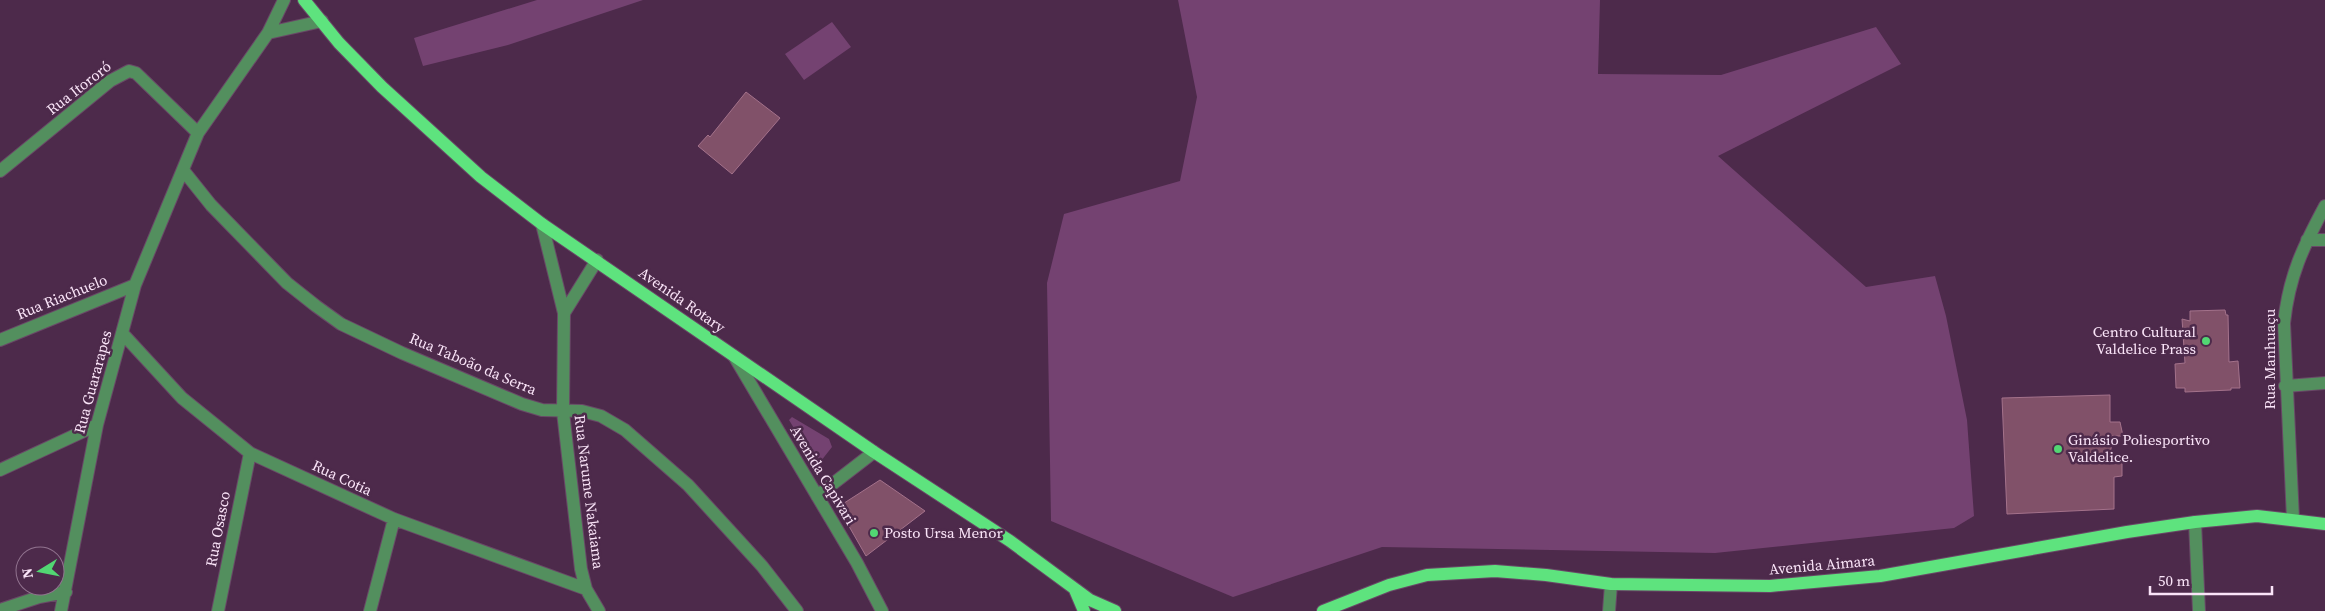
<svg xmlns="http://www.w3.org/2000/svg" width="2325" height="611" viewBox="0 0 2325 611" font-family="'Source Serif 4',serif">
<style>
.green{fill:#744271}
.building{fill:#815169;stroke:#a4728b}
.lines{fill:none;stroke-linecap:round;stroke-linejoin:round}
.minor-casing{stroke:#694867;stroke-width:14}
.major-casing{stroke:#694867;stroke-width:14}
.minor{stroke:#538f5e;stroke-width:12}
.major{stroke:#5ee37e;stroke-width:12}
.poi-dot{fill:#52d673;stroke:#4d2a4b;stroke-width:2}
.labels{text-anchor:middle;stroke-width:5;stroke-linejoin:round;paint-order:stroke}
.street-label{font-size:15px;fill:#fae4f8;stroke:#4d2a4b}
.poi-label{font-size:15px;fill:#fae4f8;stroke:#4d2a4b;text-anchor:start}
</style>
<rect width="100%" height="100%" fill="#4d2a4b"/>
<path class="green" d="M 537,0 L 643,0 L 508,45 L 423,66 L 414,38 Z
M 1178,0 L 1600,0 L 1598,74 L 1721,75 L 1876,27 L 1901,64 L 1718,156 L 1866,287 L 1935,276 L 1946,316 L 1967,420 L 1974,516 L 1954,528 L 1715,553 L 1382,547 L 1233,597 L 1051,521 L 1047,283 L 1064,214 L 1180,181 L 1197,97 Z
M 832,22 L 851,47 L 804,80 L 785,54 Z
M 792,417 L 829,439 L 832,447 L 817,466 L 789,420 Z"/>
<path class="building" d="M 746,92 L 780,118 L 732,174 L 698,146 L 708,135 L 710,137 Z
M 2225,310 L 2226,315 L 2228,315 L 2229,362 L 2238,361 L 2240,388 L 2231,388 L 2231,390 L 2185,392 L 2185,388 L 2176,388 L 2175,364 L 2185,363 L 2182,319 L 2190,321 L 2190,311 Z
M 2110,395 L 2110,422 L 2120,422 L 2123,436 L 2112,436 L 2110,461 L 2122,461 L 2122,476 L 2114,477 L 2114,509 L 2007,514 L 2002,398 Z
M 880,480 L 925,511 L 866,556 L 838,507 Z"/>
<g class="lines">
<g class="minor-casing">
<path id="minor" d="M 268,33 L 322,21
M 183,170 L 211,205 L 287,283 L 316,306 L 341,324 L 402,353 L 522,404 L 542,410 L 582,411 L 601,416 L 625,430 L 688,485 L 762,566 L 797,611
M 0,171 L 110,81 L 129,71 L 136,73 L 198,133
M 542,224 L 564,313 L 563,412 L 581,569 L 586,589 L 599,611
M 2307,240 L 2325,240
M 564,313 L 597,260
M 123,334 L 182,398 L 250,453 L 394,519 L 586,589
M 0,340 L 135,285
M 734,356 L 857,563 L 882,611
M 2285,386 L 2325,383
M 0,470 L 97,425
M 817,496 L 874,452
M 2293,519 L 2284,323 C 2289,276 2303,247 2325,206
M 2195,522 L 2199,611
M 0,610 L 39,597 L 66,592
M 61,611 L 97,425 L 135,285 L 198,133 L 268,33 L 284,0
M 218,611 L 250,453
M 370,611 L 394,519
M 1609,611 L 1611,584"/>
</g>
<g class="major-casing">
<path id="major" d="M 304,0 L 339,43 L 382,87 L 481,177 L 542,224 L 874,452 L 1010,541 L 1090,600 L 1115,611
M 1075,590 L 1084,611
M 1323,611 L 1389,585 L 1427,575 L 1495,571 L 1546,575 L 1611,584 L 1770,586 L 1880,576 L 2127,532 L 2195,522 L 2257,516 L 2325,524"/>
</g>
<use href="#minor" class="minor"/>
<use href="#major" class="major"/>
</g>
<g class="poi-dot">
<circle cx="2206" cy="341" r="5"/>
<circle cx="2058" cy="449" r="5"/>
<circle cx="874" cy="533" r="5"/>
</g>
<g class="labels">
<g class="street-label">
<text transform="translate(79 88) rotate(-38)" y="5">Rua Itororó</text>
<text transform="translate(62 297) rotate(-22)" y="5">Rua Riachuelo</text>
<text transform="translate(682 300) rotate(35)" y="5">Avenida Rotary</text>
<text transform="translate(2270 359) rotate(-90)" y="5">Rua Manhuaçu</text>
<text transform="translate(473 364) rotate(23)" y="5">Rua Taboão da Serra</text>
<text transform="translate(93 382) rotate(-75)" y="5">Rua Guararapes</text>
<text transform="translate(823 475) rotate(59)" y="5">Avenida Capivari</text>
<text transform="translate(342 478) rotate(25)" y="5">Rua Cotia</text>
<text transform="translate(589 492) rotate(83)" y="5">Rua Narume Nakaiama</text>
<text transform="translate(218 529) rotate(-79)" y="5">Rua Osasco</text>
<text transform="translate(1822 565) rotate(-5)" y="5">Avenida Aimara</text>
</g>
<g class="poi-label">
<text x="2196" y="337" text-anchor="end">Centro Cultural<tspan x="2196" dy="17">Valdelice Prass</tspan></text>
<text x="2068" y="445">Ginásio Poliesportivo<tspan x="2068" dy="17">Valdelice.</tspan></text>
<text x="884" y="538">Posto Ursa Menor</text>
</g>
</g>
<g transform="translate(40 571) rotate(260)"><circle r="24" fill="#4d2a4b" stroke="#927490"/>
<path d="M0-4L9 19L0 12L-9 19Z" fill="#52d673"/>
<text y="-8" font-size="14" font-weight="bold" text-anchor="middle" fill="#fae4f8">N</text>
</g>
<path d="M2150 586v8h122v-8" fill="none" stroke="#fae4f8" stroke-width="2.5"/>
<text x="2158" y="586" font-size="15" fill="#fae4f8" stroke="#4d2a4b" stroke-width="4" paint-order="stroke">50 m</text>
</svg>
